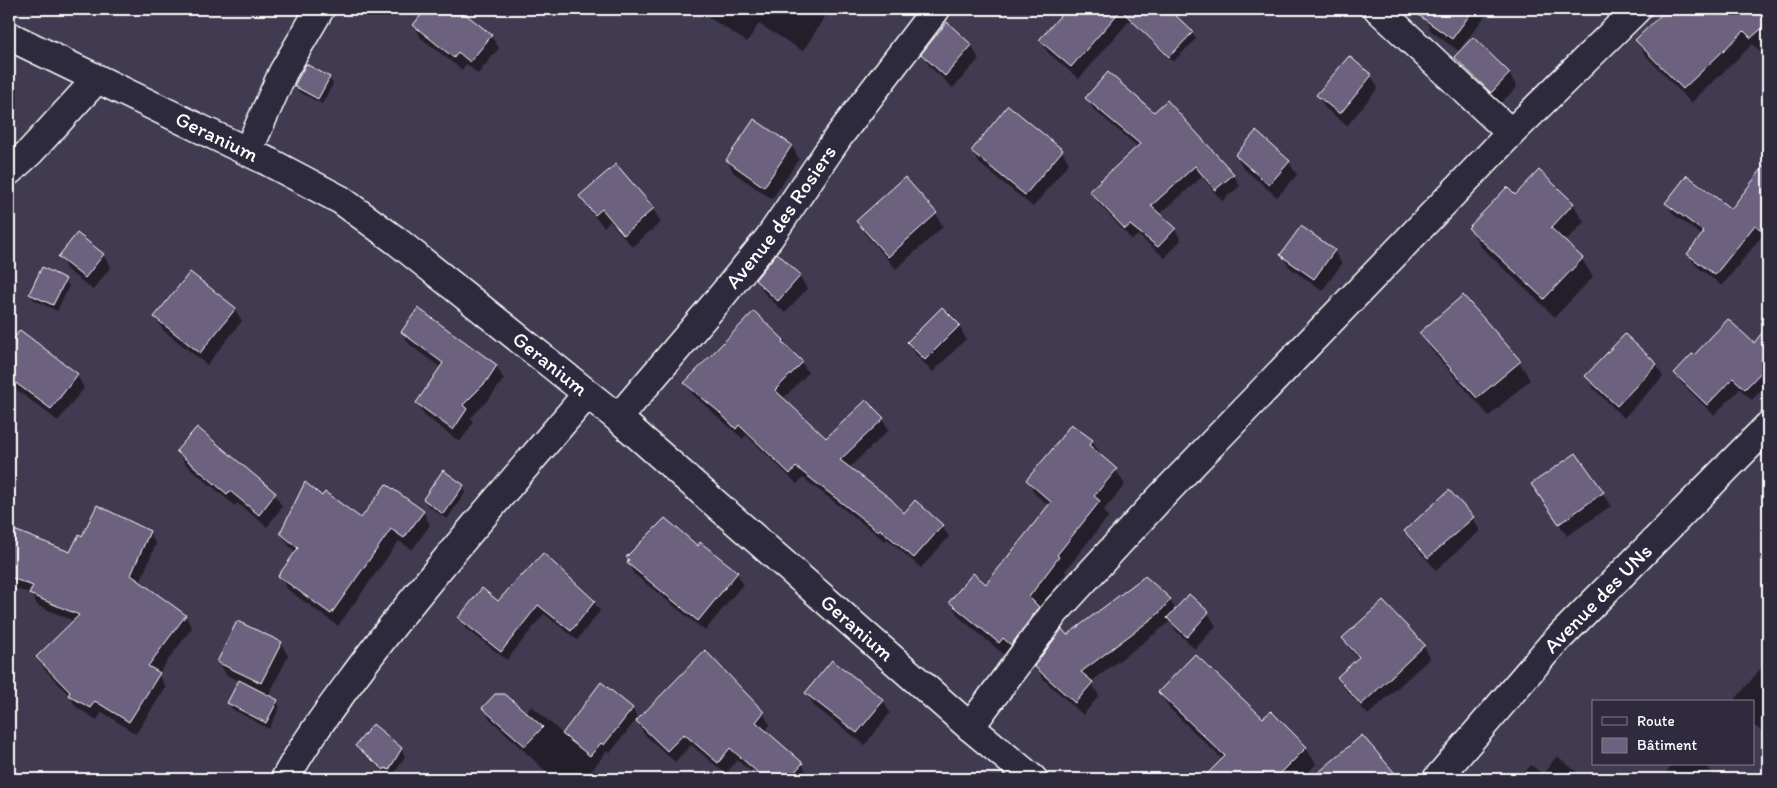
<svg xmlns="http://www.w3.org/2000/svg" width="1777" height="788" viewBox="0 0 1777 788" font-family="Itim,sans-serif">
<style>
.shadow{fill:#0007}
.building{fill:#6c627f;stroke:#fff}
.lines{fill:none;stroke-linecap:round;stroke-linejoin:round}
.street-casing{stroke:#fff;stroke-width:31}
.secondary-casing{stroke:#fff;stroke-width:31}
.street{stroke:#2f2a3d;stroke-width:28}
.secondary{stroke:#2f2a3d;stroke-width:28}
.labels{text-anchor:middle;stroke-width:4;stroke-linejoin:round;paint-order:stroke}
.street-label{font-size:21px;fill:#fff;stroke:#2f2a3d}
</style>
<rect width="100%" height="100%" fill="#413b51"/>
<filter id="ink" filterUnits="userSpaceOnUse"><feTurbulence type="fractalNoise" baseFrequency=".02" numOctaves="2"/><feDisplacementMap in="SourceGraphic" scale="10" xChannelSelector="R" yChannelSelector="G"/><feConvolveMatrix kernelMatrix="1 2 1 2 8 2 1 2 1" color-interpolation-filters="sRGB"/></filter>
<g filter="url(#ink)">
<path class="shadow" d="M 116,9 L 126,9 L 124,13 Z
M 427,9 L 457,9 L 491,36 L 499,48 L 478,74 L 466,64 L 462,70 L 421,38 L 414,25 Z
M 700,9 L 830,9 L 803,51 L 759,24 L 747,42 L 702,13 Z
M 1068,9 L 1126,9 L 1132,18 L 1079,79 L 1048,53 L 1041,40 Z
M 1431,9 L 1481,9 L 1485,16 L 1461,48 L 1462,49 L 1473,38 L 1509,74 L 1517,87 L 1499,105 L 1462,69 L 1455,57 L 1460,52 L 1431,31 L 1424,18 Z
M 1674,9 L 1768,9 L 1768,44 L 1760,52 L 1753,44 L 1691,103 L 1645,55 L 1636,40 Z
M 947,24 L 972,46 L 979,59 L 953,88 L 930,67 L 922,55 Z
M 1192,33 L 1196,39 L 1173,62 L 1151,41 L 1148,35 Z
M 1371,76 L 1378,88 L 1347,126 L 1325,108 L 1318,95 Z
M 329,78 L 333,84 L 322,104 L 299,92 L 295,86 Z
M 1087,98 L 1154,113 L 1233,174 L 1240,186 L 1222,201 L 1202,177 L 1159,215 L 1175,229 L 1181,240 L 1165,258 L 1138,235 L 1132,240 L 1097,202 L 1091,191 L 1138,147 L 1093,109 Z
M 1256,132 L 1289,162 L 1297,175 L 1277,197 L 1243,168 L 1236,155 Z
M 792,146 L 799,159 L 772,199 L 734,173 L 727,161 Z
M 1062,151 L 1069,163 L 1033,207 L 980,164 L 972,152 Z
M 1768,163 L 1768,240 L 1762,236 L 1722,286 L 1695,265 L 1689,254 L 1702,236 L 1673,214 L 1667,203 L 1731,211 Z
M 616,166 L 653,209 L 661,222 L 632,247 L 610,221 L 604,227 L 588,209 L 581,196 Z
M 1515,197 L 1573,204 L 1584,222 L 1565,242 L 1582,259 L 1593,277 L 1555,317 L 1481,247 L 1470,229 Z
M 936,214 L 943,227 L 896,269 L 865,234 L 857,221 Z
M 1301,228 L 1334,251 L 1342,264 L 1322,291 L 1289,267 L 1282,255 Z
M 103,255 L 111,267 L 93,290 L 67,270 L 60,257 Z
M 800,276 L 807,289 L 785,313 L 764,293 L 756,280 Z
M 65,280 L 69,286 L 57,311 L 34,300 L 30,294 Z
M 235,309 L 242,321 L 207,365 L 163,330 L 155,317 Z
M 942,309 L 959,326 L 966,339 L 933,372 L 916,355 L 909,342 Z
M 754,313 L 783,341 L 788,350 L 802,363 L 808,373 L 783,399 L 826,440 L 866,402 L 883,419 L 889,430 L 849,468 L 904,514 L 915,502 L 942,526 L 949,537 L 921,568 L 887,539 L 885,541 L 803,478 L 797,484 L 746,435 L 743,439 L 692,394 L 686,383 Z
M 1768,327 L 1768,383 L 1752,400 L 1740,389 L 1714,415 L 1682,384 L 1676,373 L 1754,344 Z
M 20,332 L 77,375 L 84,388 L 58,421 L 9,384 L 9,347 Z
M 402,333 L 496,366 L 504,379 L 492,395 L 471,418 L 473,423 L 460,442 L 425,416 L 417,403 L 441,368 L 410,345 Z
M 1421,333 L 1519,361 L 1530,380 L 1489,416 L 1432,351 Z
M 1656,364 L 1663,377 L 1624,418 L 1594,389 L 1587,376 Z
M 1092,440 L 1101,455 L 1116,470 L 1125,485 L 1104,510 L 1108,517 L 1065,571 L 1066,573 L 1039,610 L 1047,623 L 1008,658 L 959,617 L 950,602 L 986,586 L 1049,506 L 1036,495 L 1027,480 Z
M 178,452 L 275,494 L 282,507 L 267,527 L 237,503 L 235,506 L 185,464 Z
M 1576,455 L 1611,506 L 1567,536 L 1532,484 Z
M 463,486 L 466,492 L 447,519 L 428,506 L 424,499 Z
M 1449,492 L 1473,518 L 1480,531 L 1436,570 L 1413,544 L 1405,531 Z
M 322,498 L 362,520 L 423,512 L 430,525 L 412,550 L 399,541 L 338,626 L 287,589 L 279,576 L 297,553 L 289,546 L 281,533 Z
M 9,529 L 71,554 L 83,538 L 149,532 L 156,544 L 140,582 L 185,615 L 192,628 L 158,674 L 166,687 L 136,734 L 102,712 L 97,720 L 76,707 L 69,695 L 44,669 L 37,657 L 74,621 L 38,606 L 31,594 L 9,586 Z
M 698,548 L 737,573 L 743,584 L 705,631 L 634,574 L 628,563 Z
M 1189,595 L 1208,613 L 1216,626 L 1195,649 L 1176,631 L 1170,621 L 1165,626 L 1091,682 L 1099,696 L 1083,715 L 1043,679 L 1036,666 L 1170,600 L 1176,611 Z
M 594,602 L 600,611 L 577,640 L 544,614 L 507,660 L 465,628 L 459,618 L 499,603 Z
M 1344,639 L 1424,646 L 1430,658 L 1368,715 L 1345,689 L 1338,678 L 1359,659 L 1350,650 Z
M 281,643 L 288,656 L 268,697 L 277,701 L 280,707 L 269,729 L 232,709 L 228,703 L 240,681 L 226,675 L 219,662 Z
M 1766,662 L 1768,665 L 1768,730 L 1765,734 L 1753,725 L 1753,702 L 1733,702 Z
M 1159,692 L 1263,720 L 1271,712 L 1306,748 L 1316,764 L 1301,779 L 1204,779 L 1223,760 L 1169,708 Z
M 807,693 L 883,700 L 890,713 L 865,745 L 814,706 Z
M 532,706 L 563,734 L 632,708 L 639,720 L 763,713 L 770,725 L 765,732 L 802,764 L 809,776 L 806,779 L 760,779 L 737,760 L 726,774 L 691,745 L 675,762 L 644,734 L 636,720 L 610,753 L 607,751 L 585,779 L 554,779 L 489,718 L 484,709 L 525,713 Z
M 356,746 L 401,749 L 405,756 L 393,776 L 389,773 L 388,775 L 360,752 Z
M 1557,756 L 1586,779 L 1519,779 L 1531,765 L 1543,774 Z
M 1673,764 L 1705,764 L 1710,770 L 1716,779 L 1660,779 Z
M 1320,773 L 1395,775 L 1398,779 L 1324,779 Z
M 136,774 L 146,779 L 133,779 Z"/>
<path class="building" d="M 426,9 L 459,9 L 492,35 L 470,62 L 458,52 L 454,58 L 413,25 Z
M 1066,9 L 1169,9 L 1193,32 L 1169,57 L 1121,10 L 1071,67 L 1039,40 Z
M 1410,9 L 1474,9 L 1452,39 Z
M 1667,9 L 1768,9 L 1768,23 L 1751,38 L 1744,31 L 1683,89 L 1635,40 Z
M 947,22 L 972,45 L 945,76 L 921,54 Z
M 1473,37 L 1510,73 L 1491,93 L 1454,57 Z
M 1349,56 L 1372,75 L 1340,114 L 1316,95 Z
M 306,64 L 330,77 L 318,99 L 294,86 Z
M 1108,72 L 1154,112 L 1167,100 L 1234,174 L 1215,190 L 1195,166 L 1151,206 L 1176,228 L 1158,247 L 1130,225 L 1125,229 L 1089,191 L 1140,144 L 1085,98 Z
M 1008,105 L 1063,150 L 1025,195 L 971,151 Z
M 754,119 L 792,145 L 764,187 L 726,160 Z
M 1256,131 L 1290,161 L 1269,185 L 1235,155 Z
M 1768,161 L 1768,235 L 1755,225 L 1715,275 L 1687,254 L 1704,232 L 1665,203 L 1687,175 L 1731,209 Z
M 616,164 L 654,208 L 624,235 L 602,209 L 595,215 L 579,196 Z
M 1539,170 L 1574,203 L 1551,228 L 1583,258 L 1544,299 L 1468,228 L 1507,187 L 1515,195 Z
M 905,177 L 937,213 L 888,257 L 856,221 Z
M 1301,226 L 1335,250 L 1314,279 L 1280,255 Z
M 77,233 L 104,254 L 85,278 L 58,257 Z
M 777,253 L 801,275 L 778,301 L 755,280 Z
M 42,267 L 66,279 L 53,305 L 29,294 Z
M 190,272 L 236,308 L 200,353 L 154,317 Z
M 1463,295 L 1521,361 L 1477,398 L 1419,333 Z
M 942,307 L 960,325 L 925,360 L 907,342 Z
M 418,308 L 497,365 L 486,382 L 463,405 L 467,409 L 453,430 L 416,403 L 443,363 L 401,332 Z
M 754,311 L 784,340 L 782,342 L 803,362 L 775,390 L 826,438 L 866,400 L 884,418 L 840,460 L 891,499 L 904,513 L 915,500 L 943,525 L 914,558 L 880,529 L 878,531 L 796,467 L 790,474 L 739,425 L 736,429 L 718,411 L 684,383 Z
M 1728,319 L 1754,343 L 1768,325 L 1768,365 L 1745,389 L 1733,378 L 1707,405 L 1674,373 L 1692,354 L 1694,355 Z
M 20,330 L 78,374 L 51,409 L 9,378 L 9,345 Z
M 1625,334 L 1657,364 L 1617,406 L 1585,376 Z
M 1071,424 L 1093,440 L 1089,445 L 1117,469 L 1094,496 L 1100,501 L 1057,555 L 1059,557 L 1029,597 L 1039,607 L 1011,645 L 1003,638 L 999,643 L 949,602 L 973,573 L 986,584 L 1051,502 L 1026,480 L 1050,452 Z
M 197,427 L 276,493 L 259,515 L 230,491 L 227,494 L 176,451 Z
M 1576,453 L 1604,492 L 1559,524 L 1531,484 Z
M 443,470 L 464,485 L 443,514 L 423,499 Z
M 305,482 L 322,496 L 325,492 L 361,518 L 386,484 L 424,511 L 404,538 L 391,529 L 331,614 L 278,576 L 298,548 L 280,533 Z
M 1449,490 L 1474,517 L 1428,558 L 1404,531 Z
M 97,505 L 150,531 L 131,575 L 186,615 L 148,666 L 160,673 L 129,722 L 95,701 L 90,708 L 68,695 L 70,692 L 36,657 L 79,615 L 29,594 L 33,586 L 9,577 L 9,528 L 70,552 L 79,534 L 82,536 Z
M 665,518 L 698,546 L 700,542 L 738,572 L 698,621 L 627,563 L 629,560 L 626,557 Z
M 543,553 L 595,601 L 571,631 L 538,605 L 501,652 L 458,618 L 482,588 L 498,601 L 521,575 L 522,576 Z
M 1145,576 L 1171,599 L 1158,614 L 1081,672 L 1093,682 L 1075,703 L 1034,666 L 1062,629 L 1067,635 Z
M 1189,594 L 1209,612 L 1187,637 L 1167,618 Z
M 1383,601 L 1425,645 L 1361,705 L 1337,677 L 1359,657 L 1342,638 Z
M 237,621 L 282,642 L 261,683 L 217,662 Z
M 705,650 L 764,712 L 756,722 L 803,763 L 788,779 L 765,779 L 730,748 L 718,763 L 684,734 L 667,751 L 636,721 Z
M 1195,654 L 1263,718 L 1271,711 L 1307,747 L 1275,779 L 1202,779 L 1225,756 L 1158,692 Z
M 832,660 L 884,700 L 857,733 L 805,693 Z
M 239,680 L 278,700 L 266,723 L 227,703 Z
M 601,682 L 633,708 L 604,745 L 601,743 L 590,756 L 562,734 Z
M 495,694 L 505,694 L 543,727 L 525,746 L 482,708 Z
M 373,724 L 402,748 L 389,770 L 385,768 L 384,770 L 355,746 Z
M 1362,735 L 1400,779 L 1311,779 Z"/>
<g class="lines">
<g class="street-casing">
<g id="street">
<path d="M 1378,9 L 1511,133"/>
<path d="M 248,151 L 283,72 L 320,9"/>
<path d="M 9,171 L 30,152 L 97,79"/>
<path id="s1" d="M 618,418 L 720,298 L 769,238 L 839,136 L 936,9"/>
<path d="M 970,727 L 1055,612 L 1159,499 L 1511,133 L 1637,9"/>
<path d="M 285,779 C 307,738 336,701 364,663 C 434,570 512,483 587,394"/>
<path id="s2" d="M 1437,779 L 1551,646 L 1768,426"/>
</g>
</g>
<g class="secondary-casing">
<g id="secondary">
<path id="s3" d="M 9,36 L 269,162 L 341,200 L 398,242 L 618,418 L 970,727 L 1033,779"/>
</g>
</g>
<use href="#street" class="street"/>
<use href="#secondary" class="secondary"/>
</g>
</g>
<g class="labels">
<g class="street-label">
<text dy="7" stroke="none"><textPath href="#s3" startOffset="231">Geranium</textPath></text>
<text dy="7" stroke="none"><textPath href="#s1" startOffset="259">Avenue des Rosiers</textPath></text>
<text dy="7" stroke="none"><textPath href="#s3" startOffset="636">Geranium</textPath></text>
<text dy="7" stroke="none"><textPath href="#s2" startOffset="242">Avenue des UNs</textPath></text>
<text dy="7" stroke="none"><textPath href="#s3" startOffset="1041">Geranium</textPath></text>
</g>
</g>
<rect width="1777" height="788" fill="none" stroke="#2f2a3d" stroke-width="30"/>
<rect x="15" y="15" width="1747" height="758" fill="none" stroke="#fff" stroke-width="2" filter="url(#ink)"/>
<rect x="1592" y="700" width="162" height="65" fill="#2f2a3d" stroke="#827f8b"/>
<rect x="1602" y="717" width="25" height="8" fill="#2f2a3d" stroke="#827f8b"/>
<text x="1637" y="726" font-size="15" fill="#ffffff">Route</text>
<rect x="1602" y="738" width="25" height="15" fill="#6c627f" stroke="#827f8b"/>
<text x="1637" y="750" font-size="15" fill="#ffffff">Bâtiment</text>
</svg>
